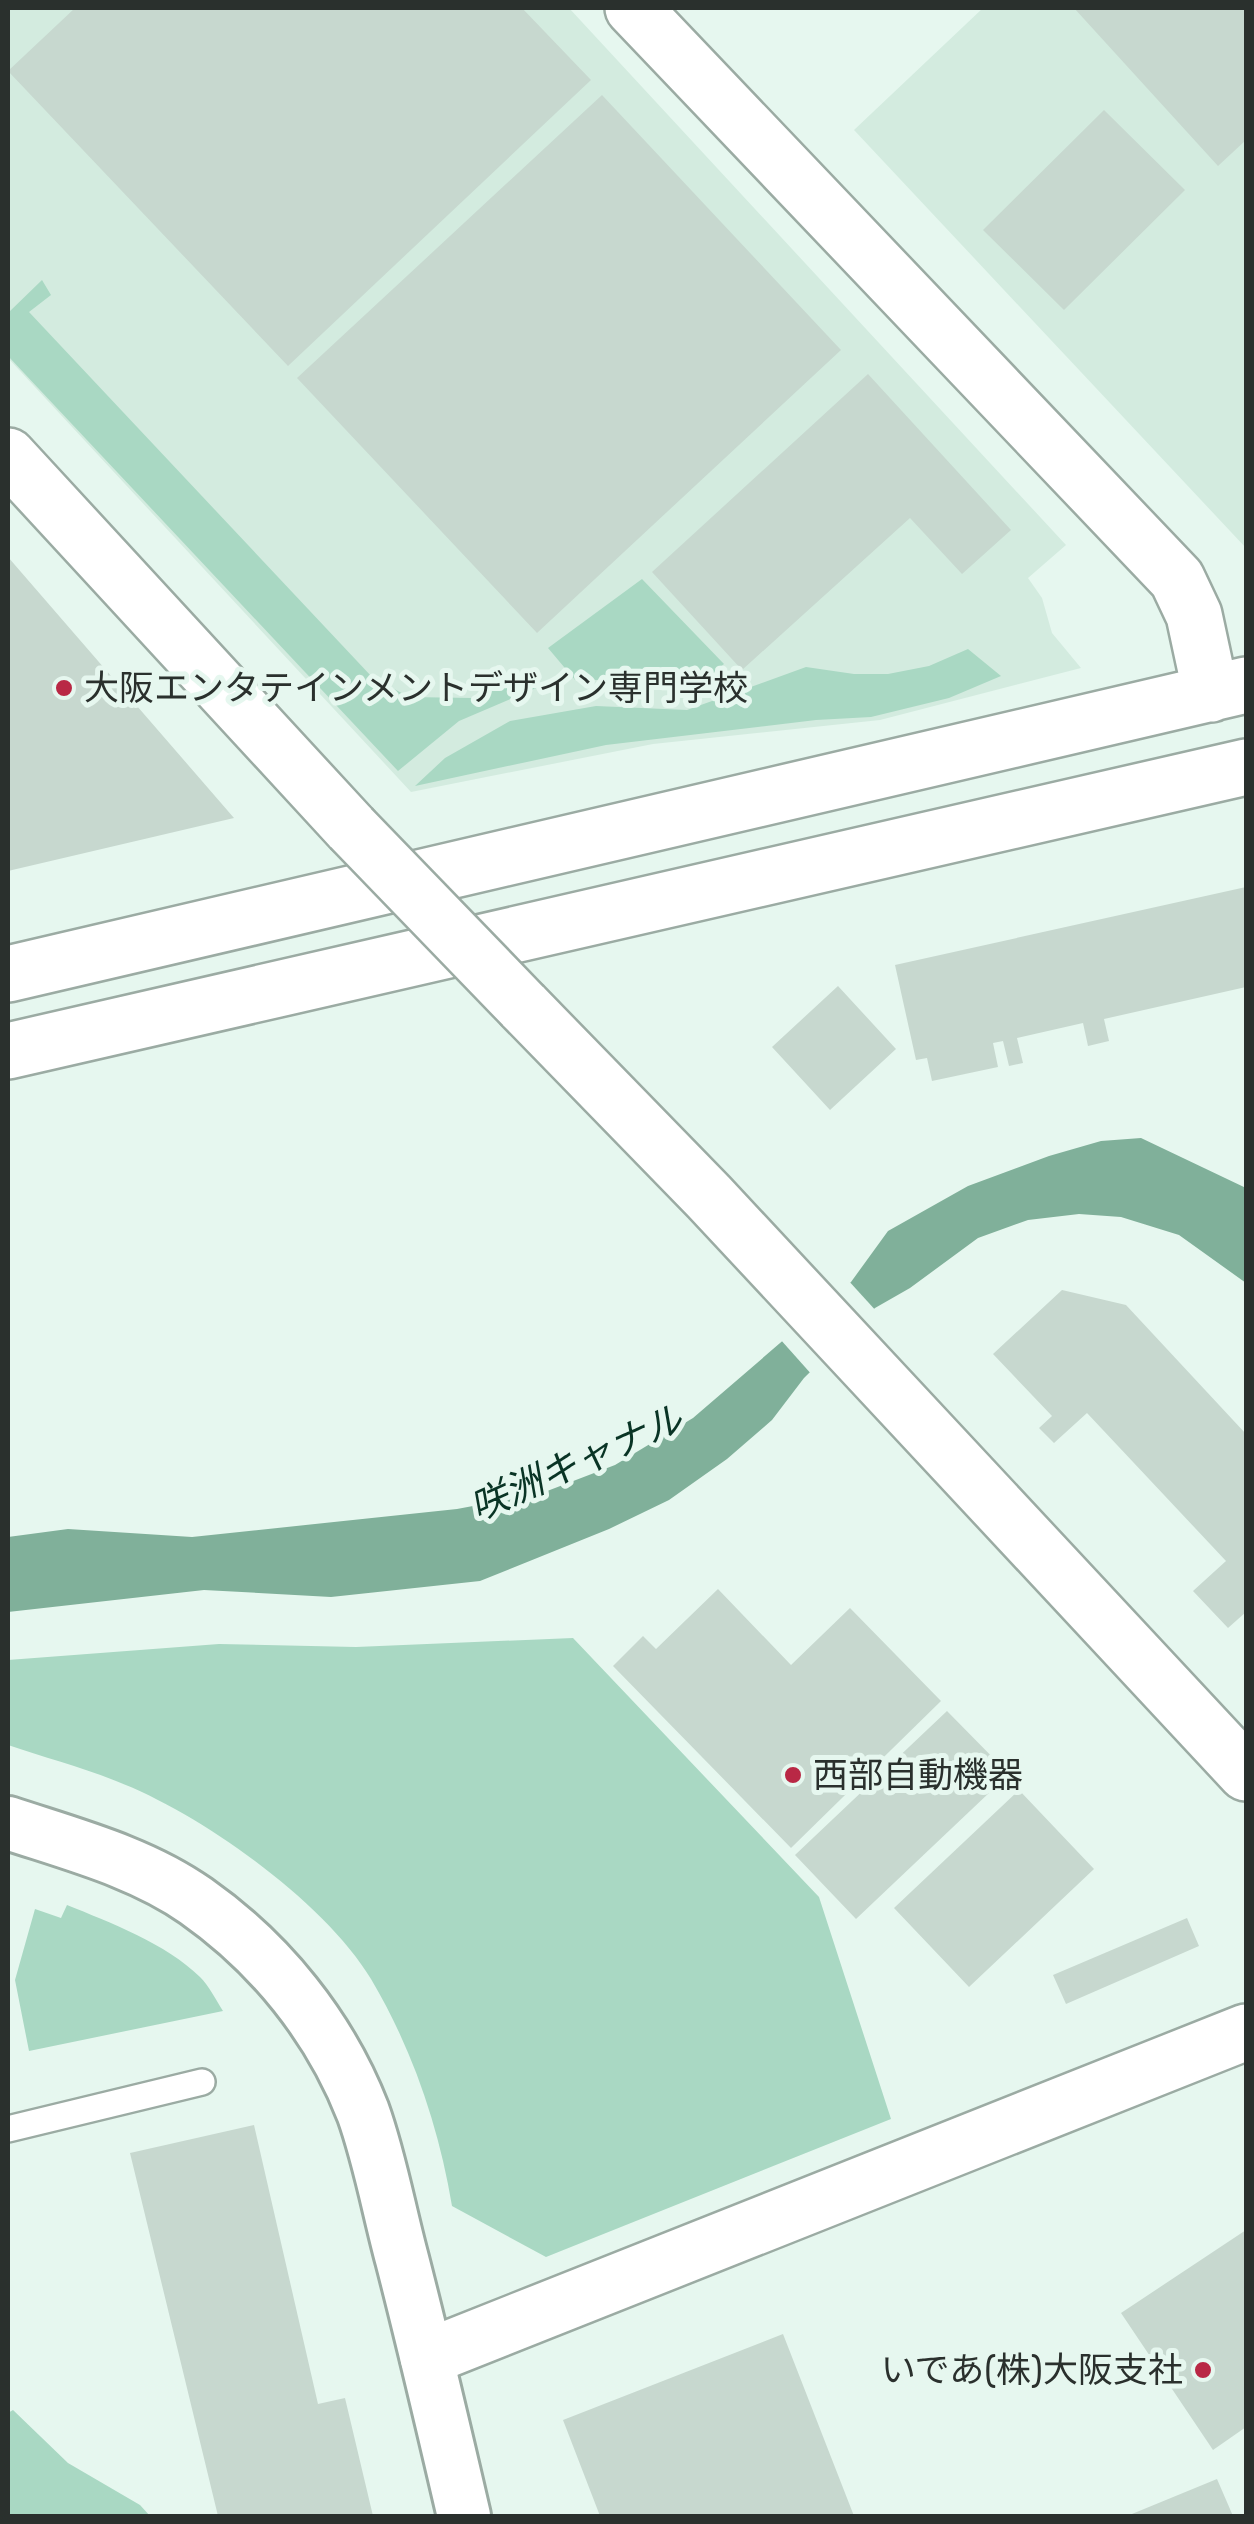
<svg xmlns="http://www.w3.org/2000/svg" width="1254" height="2524" viewBox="0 0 1254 2524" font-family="Rubik,'Noto Sans JP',sans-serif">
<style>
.built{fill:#d3ebdf}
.green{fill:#a9d8c3}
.water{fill:#80b09a}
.pier{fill:#e6f7ef}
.building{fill:#c7d8cf}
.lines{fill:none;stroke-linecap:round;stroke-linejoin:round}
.service-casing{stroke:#9baba3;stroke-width:30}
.minor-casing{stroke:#9baba3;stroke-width:58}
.tertiary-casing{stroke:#9baba3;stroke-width:60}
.service{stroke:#fff;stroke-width:25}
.minor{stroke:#fff;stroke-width:52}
.tertiary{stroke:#fff;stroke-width:55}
.tertiary-bridge-casing{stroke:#9baba3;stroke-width:60;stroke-linecap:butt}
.tertiary-bridge{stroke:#fff;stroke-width:55}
.poi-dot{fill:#b92845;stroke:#e6f7ef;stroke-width:4}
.labels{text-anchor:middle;stroke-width:10;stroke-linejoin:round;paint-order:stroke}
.poi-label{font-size:35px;fill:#2a302d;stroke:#e6f7ef;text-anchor:start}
.water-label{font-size:38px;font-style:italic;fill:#093425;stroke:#e6f7ef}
</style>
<rect width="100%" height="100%" fill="#e6f7ef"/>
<path class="built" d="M 8,8 L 569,8 L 1066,545 L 1028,578 L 1042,598 L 1052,633 L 1081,668 L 880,720 L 653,744 L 411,792 L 8,358 Z
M 983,8 L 1246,8 L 1246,548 L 854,130 Z"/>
<path class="green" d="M 42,280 L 51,295 L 29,312 L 372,677 L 409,697 L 473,698 L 528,674 L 541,686 L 459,721 L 398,771 L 8,356 L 8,313 Z
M 642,579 L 724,664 L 708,677 L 689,680 L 575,680 L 548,648 Z
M 968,649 L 1001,676 L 949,698 L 871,717 L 816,720 L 606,745 L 415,786 L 445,758 L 510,721 L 596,706 L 687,710 L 806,667 L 854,674 L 888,674 L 929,666 Z
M 573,1638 L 819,1897 L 891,2119 L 546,2257 L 452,2206 C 439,2127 412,2048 371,1979 C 324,1901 200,1813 116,1781 C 81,1767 43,1757 8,1745 L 8,1660 L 219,1644 L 356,1647 Z
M 67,1905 C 109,1922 167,1944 200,1977 C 209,1986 216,2000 223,2011 L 29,2051 L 15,1980 L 35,1909 L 61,1918 Z
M 13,2410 L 68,2463 L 140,2505 L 150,2516 L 8,2516 L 8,2413 Z"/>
<path class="water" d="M 1141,1138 L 1246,1188 L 1246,1283 L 1179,1235 L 1121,1217 L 1079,1214 L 1028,1220 L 978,1238 L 910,1288 L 875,1308 L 804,1378 L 772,1420 L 727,1459 L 669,1500 L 609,1529 L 480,1581 L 331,1597 L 204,1590 L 8,1612 L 8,1537 L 68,1529 L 192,1537 L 457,1509 L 542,1493 L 615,1465 L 693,1418 L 851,1282 L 888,1231 L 968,1186 L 1049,1156 L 1101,1141 Z"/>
<path class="pier" d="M 847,1279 L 878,1313 L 813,1376 L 780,1339 Z"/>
<path class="building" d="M 75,8 L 522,8 L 591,80 L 288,366 L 8,71 Z
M 1074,8 L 1246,8 L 1246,140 L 1218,166 Z
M 602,95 L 841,350 L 537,633 L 297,378 Z
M 1104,110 L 1185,190 L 1064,310 L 983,230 Z
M 868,374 L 1011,530 L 962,574 L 910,518 L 742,670 L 652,572 Z
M 8,557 L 234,818 L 8,871 Z
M 1246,887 L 1246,987 L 1104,1019 L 1109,1041 L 1088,1046 L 1083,1023 L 1017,1038 L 1023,1063 L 1009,1066 L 1003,1041 L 993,1043 L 998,1067 L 932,1081 L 927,1058 L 916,1060 L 895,965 Z
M 838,986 L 896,1049 L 830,1110 L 772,1047 Z
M 1062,1290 L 1126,1305 L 1246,1434 L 1246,1612 L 1228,1628 L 1193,1591 L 1226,1561 L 1087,1413 L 1054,1443 L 1039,1428 L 1052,1416 L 993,1354 Z
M 718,1589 L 791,1665 L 850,1608 L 941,1701 L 791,1848 L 613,1666 L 643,1636 L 656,1649 Z
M 947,1711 L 1009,1774 L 856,1919 L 795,1855 Z
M 1019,1790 L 1094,1869 L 969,1987 L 894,1908 Z
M 1187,1918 L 1199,1946 L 1066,2004 L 1053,1975 Z
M 254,2125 L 318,2404 L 345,2398 L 373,2516 L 218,2516 L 130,2153 Z
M 1246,2230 L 1246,2427 L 1213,2450 L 1121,2313 Z
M 783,2334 L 854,2516 L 600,2516 L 563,2420 Z
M 1217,2479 L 1233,2516 L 1127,2516 Z"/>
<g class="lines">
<g class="service-casing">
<path id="service" d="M 8,2129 L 202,2082"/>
</g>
<g class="minor-casing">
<path id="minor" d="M 8,1823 C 71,1844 141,1862 196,1901 C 270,1953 330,2027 363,2112 C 380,2159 389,2211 402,2259 C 424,2344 444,2430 464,2516"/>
</g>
<g class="tertiary-casing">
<path id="tertiary" d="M 633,8 L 1177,579 L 1194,615 L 1211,694
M 8,456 L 351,828
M 8,974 L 1246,685
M 523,1006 L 709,1197 L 1246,1773
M 8,1051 L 1246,767
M 428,2357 L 1246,2032"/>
</g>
<use href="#service" class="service"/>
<use href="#minor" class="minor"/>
<use href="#tertiary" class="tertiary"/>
<g class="tertiary-bridge-casing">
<path id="tertiary-bridge" d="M 351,828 L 523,1006"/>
</g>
<use href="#tertiary-bridge" class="tertiary-bridge"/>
</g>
<g class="poi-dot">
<circle cx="64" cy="688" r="10"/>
<circle cx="793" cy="1775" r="10"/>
<circle cx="1203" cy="2370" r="10"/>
</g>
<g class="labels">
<g class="poi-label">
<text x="84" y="700">大阪エンタテインメントデザイン専門学校</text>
<text x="813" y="1787">西部自動機器</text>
<text x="1183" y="2382" text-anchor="end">いであ(株)大阪支社</text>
</g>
<g class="water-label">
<text transform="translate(576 1463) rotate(-24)" y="13">咲洲キャナル</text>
</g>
</g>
<rect width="1254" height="2524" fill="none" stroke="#2a302d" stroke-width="20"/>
</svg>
